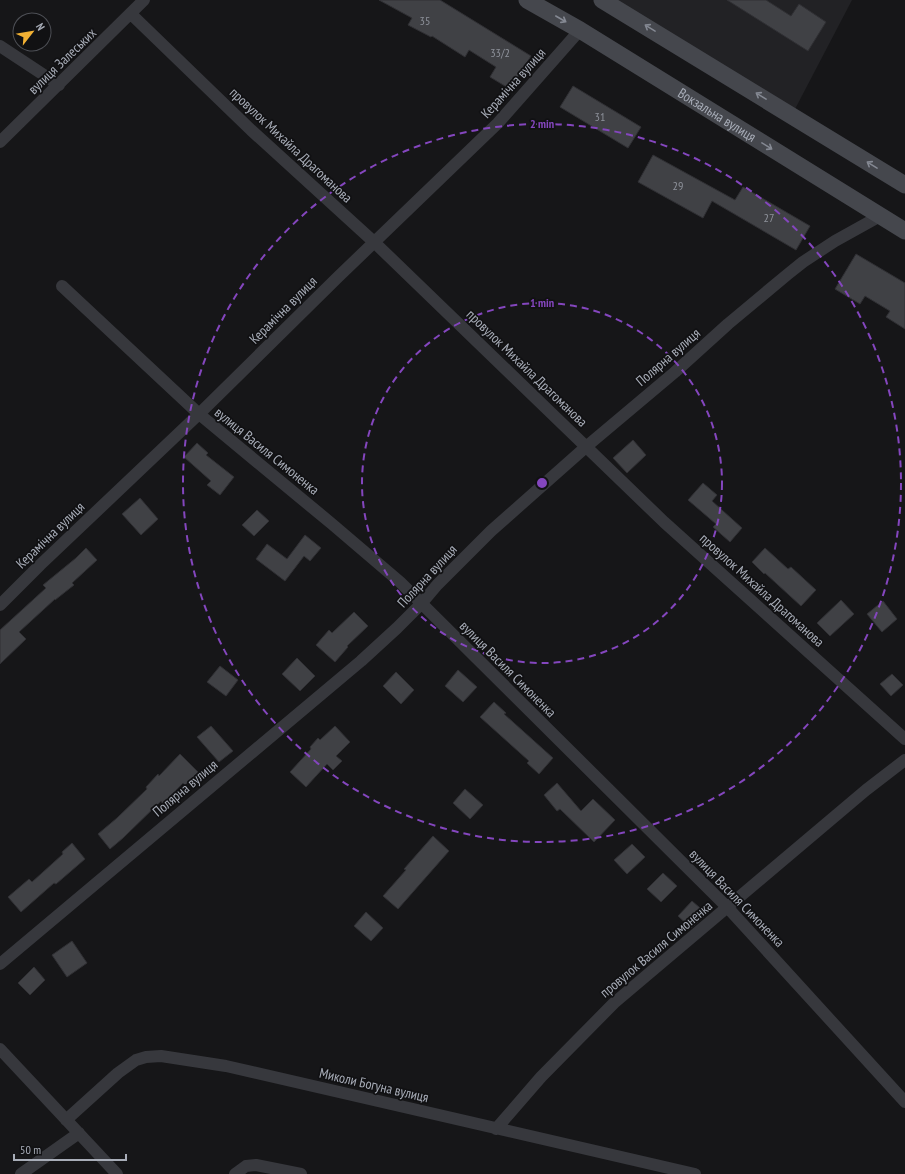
<svg xmlns="http://www.w3.org/2000/svg" width="905" height="1174" viewBox="0 0 905 1174" font-family="'PT Sans Narrow',sans-serif">
<style>
.built{fill:#222225}
.building{fill:#404145;stroke:#303034}
.lines{fill:none;stroke-linecap:round;stroke-linejoin:round}
.street{stroke:#37383d;stroke-width:12}
.secondary{stroke:#45474d;stroke-width:17}
.oneway{stroke:#858993}
.ring{fill:none;stroke:#8446be;stroke-width:2;stroke-dasharray:7 5}
.labels{text-anchor:middle;stroke-width:3.5;stroke-linejoin:round;paint-order:stroke}
.number-label{font-size:12px;fill:#8e929b}
.street-label{font-size:14px;fill:#a8adb8;stroke:#111113}
.centre{fill:#8446be;stroke:#111113;stroke-width:2}
.ring-label{font-size:12px;text-anchor:middle;font-weight:bold;fill:#8446be;stroke:#111113;stroke-width:3.5;stroke-linejoin:round;paint-order:stroke}
</style>
<rect width="100%" height="100%" fill="#161618"/>
<path class="built" d="M 617,0 L 852,0 L 794,111 Z"/>
<path class="building" d="M 379,0 L 440,0 L 531,56 L 510,89 L 490,77 L 496,67 L 469,50 L 465,57 L 432,36 L 431,37 L 408,25 L 412,18 Z
M 727,0 L 766,0 L 791,16 L 799,4 L 826,22 L 808,51 Z
M 573,86 L 641,127 L 628,148 L 560,107 Z
M 653,155 L 735,200 L 743,187 L 810,226 L 796,250 L 712,201 L 703,218 L 638,182 Z
M 856,254 L 905,283 L 905,329 L 886,317 L 890,311 L 865,296 L 860,304 L 835,289 Z
M 633,440 L 646,455 L 627,473 L 613,458 Z
M 197,443 L 208,453 L 206,455 L 234,477 L 220,495 L 207,485 L 211,481 L 184,457 Z
M 703,483 L 717,495 L 712,501 L 742,528 L 730,542 L 713,527 L 716,524 L 688,500 Z
M 140,498 L 158,519 L 141,535 L 122,514 Z
M 257,510 L 269,521 L 254,536 L 242,525 Z
M 305,535 L 321,548 L 310,561 L 304,556 L 285,581 L 256,559 L 267,544 L 287,559 Z
M 86,548 L 97,560 L 72,583 L 74,585 L 55,600 L 55,599 L 19,632 L 26,639 L 0,664 L 0,630 L 46,588 L 43,585 L 76,558 Z
M 765,548 L 788,569 L 791,567 L 816,590 L 801,606 L 765,573 L 764,574 L 752,562 Z
M 841,600 L 854,614 L 830,636 L 817,623 Z
M 883,601 L 897,619 L 882,632 L 867,614 Z
M 354,612 L 368,626 L 347,646 L 348,647 L 335,662 L 316,645 L 329,630 L 332,633 Z
M 297,658 L 315,676 L 300,691 L 282,674 Z
M 220,666 L 238,680 L 226,696 L 207,682 Z
M 458,670 L 477,687 L 463,702 L 445,686 Z
M 396,672 L 414,690 L 401,704 L 383,686 Z
M 892,674 L 903,685 L 891,696 L 880,684 Z
M 494,702 L 506,713 L 504,714 L 553,758 L 539,774 L 527,763 L 529,761 L 480,717 Z
M 211,726 L 233,751 L 219,762 L 197,737 Z
M 335,726 L 350,742 L 336,756 L 342,761 L 333,770 L 327,764 L 306,787 L 290,772 L 311,749 L 310,747 L 318,738 L 320,740 Z
M 180,754 L 198,772 L 185,785 L 183,783 L 163,804 L 161,801 L 123,838 L 110,849 L 98,834 L 117,818 L 147,789 L 146,787 L 158,774 L 159,776 Z
M 557,783 L 581,811 L 593,799 L 615,820 L 594,842 L 560,809 L 557,811 L 544,795 Z
M 465,789 L 483,805 L 470,819 L 453,803 Z
M 433,836 L 449,851 L 398,909 L 383,896 L 406,870 L 404,869 Z
M 72,843 L 85,859 L 56,884 L 54,883 L 21,912 L 8,897 L 29,879 L 32,882 L 63,854 L 62,852 Z
M 632,844 L 645,857 L 627,874 L 614,860 Z
M 663,873 L 677,886 L 661,902 L 647,889 Z
M 692,901 L 707,914 L 691,928 L 678,916 Z
M 366,912 L 383,928 L 371,941 L 354,926 Z
M 72,941 L 87,963 L 67,977 L 52,955 Z
M 34,967 L 45,980 L 30,995 L 18,983 Z"/>
<g class="lines">
<path class="street" d="M 131,14 L 251,130 L 374,242 L 664,522 L 905,739
M 0,46 L 59,85
M 0,142 L 144,0
M 62,286 L 199,414 L 332,524 L 400,582 L 728,908 L 905,1102
M 0,605 L 40,565 L 199,414 L 338,277 L 498,123 L 580,30
M 0,964 L 361,661 L 397,628 L 421,604 L 437,585 L 491,531 L 587,446 L 675,372 L 728,324 L 788,274 L 803,262 L 835,241 L 880,216
M 0,1049 L 117,1174
M 66,1120 L 118,1073 L 136,1060 L 146,1057 L 161,1056 L 226,1066 L 695,1174
M 496,1129 L 541,1077 L 614,1003 L 866,790 L 905,760
M 21,1174 L 79,1133
M 235,1174 L 246,1166 L 256,1165 L 301,1174"/>
<g class="secondary">
<path id="s1" d="M 527,0 L 580,30 L 905,231"/>
<path d="M 602,0 L 905,185"/>
</g>
</g>
<defs><path id="oneway-shaft" d="M-6 0H5M1.5-3L5.5 0L1.5 3" fill="none" stroke-width="1.6" stroke-linecap="round" stroke-linejoin="round"/></defs>
<g class="oneway">
<use href="#oneway-shaft" transform="translate(561 19) rotate(30)"/>
<use href="#oneway-shaft" transform="translate(650 28) rotate(-148)"/>
<use href="#oneway-shaft" transform="translate(761 96) rotate(-148)"/>
<use href="#oneway-shaft" transform="translate(767 146) rotate(32)"/>
<use href="#oneway-shaft" transform="translate(872 165) rotate(-148)"/>
</g>
<g class="ring">
<circle cx="542" cy="483" r="180"/>
<circle cx="542" cy="483" r="359"/>
</g>
<g class="labels">
<g class="number-label">
<text x="425" y="25">35</text>
<text x="500" y="57">33/2</text>
<text x="600" y="121">31</text>
<text x="678" y="190">29</text>
<text x="769" y="222">27</text>
</g>
<g class="street-label">
<text transform="translate(62 61) rotate(-44)" y="5">вулиця Залеських</text>
<text transform="translate(513 83) rotate(-48)" y="5">Керамічна вулиця</text>
<text dy="5" stroke="none"><textPath href="#s1" startOffset="222">Вокзальна вулиця</textPath></text>
<text transform="translate(291 145) rotate(43)" y="5">провулок Михайла Драгоманова</text>
<text transform="translate(283 310) rotate(-45)" y="5">Керамічна вулиця</text>
<text transform="translate(668 357) rotate(-41)" y="5">Полярна вулиця</text>
<text transform="translate(527 368) rotate(44)" y="5">провулок Михайла Драгоманова</text>
<text transform="translate(267 451) rotate(39)" y="5">вулиця Василя Симоненка</text>
<text transform="translate(50 535) rotate(-44)" y="5">Керамічна вулиця</text>
<text transform="translate(427 576) rotate(-47)" y="5">Полярна вулиця</text>
<text transform="translate(762 590) rotate(42)" y="5">провулок Михайла Драгоманова</text>
<text transform="translate(508 669) rotate(45)" y="5">вулиця Василя Симоненка</text>
<text transform="translate(185 788) rotate(-40)" y="5">Полярна вулиця</text>
<text transform="translate(737 898) rotate(46)" y="5">вулиця Василя Симоненка</text>
<text transform="translate(656 949) rotate(-40)" y="5">провулок Василя Симоненка</text>
<text transform="translate(374 1085) rotate(13)" y="5">Миколи Богуна вулиця</text>
</g>
</g>
<circle cx="542" cy="483" r="6" class="centre"/>
<g class="ring-label">
<text x="542" y="128">2 min</text>
<text x="542" y="307">1 min</text>
</g>
<g transform="translate(32 32) rotate(59)"><circle r="19" fill="#111113" stroke="#4d4f55"/>
<path d="M0-3L7 15L0 10L-7 15Z" fill="#f2b134"/>
<text y="-6" font-size="11" font-weight="bold" text-anchor="middle" fill="#a8adb8">N</text>
</g>
<path d="M14 1154v6h112v-6" fill="none" stroke="#a8adb8" stroke-width="2"/>
<text x="20" y="1154" font-size="12" fill="#a8adb8" stroke="#111113" stroke-width="3" paint-order="stroke">50 m</text>
</svg>
